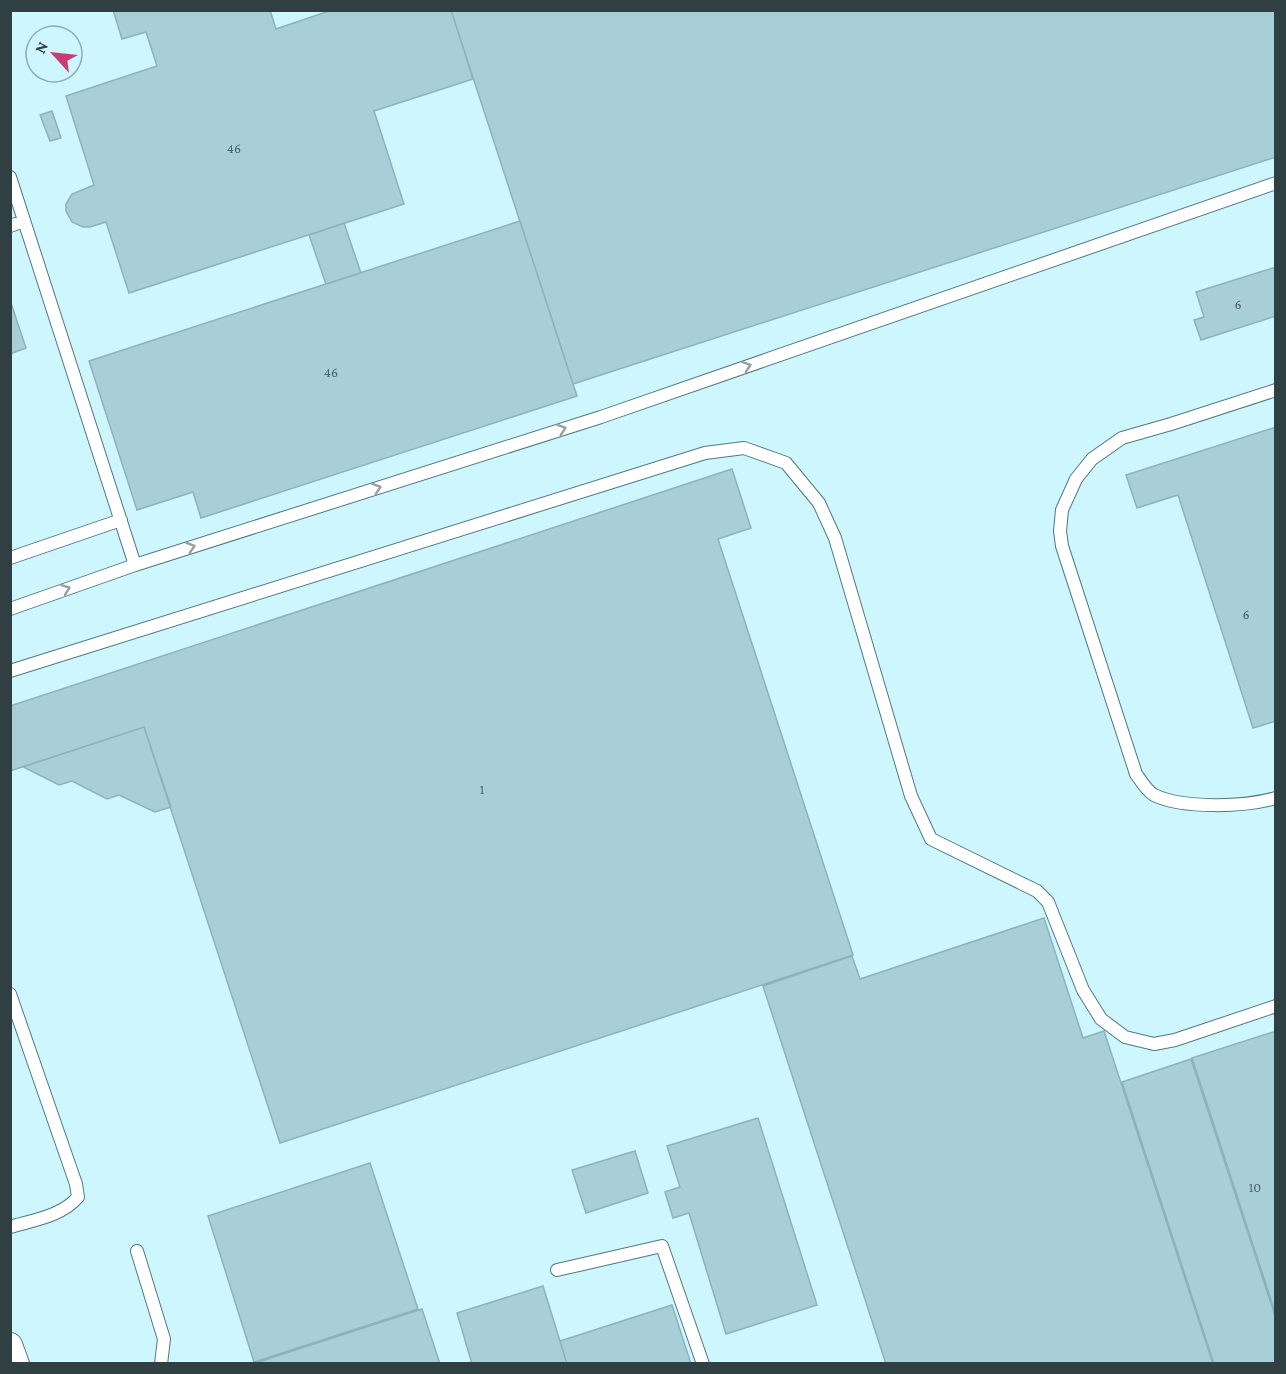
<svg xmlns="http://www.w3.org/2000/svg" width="1286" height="1374" viewBox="0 0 1286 1374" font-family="'Crimson Pro',serif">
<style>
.building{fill:#a8cfd7;stroke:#8cb2ba;stroke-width:1.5}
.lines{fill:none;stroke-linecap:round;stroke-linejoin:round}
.service-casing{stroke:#53787f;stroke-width:14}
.minor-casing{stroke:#53787f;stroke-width:26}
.service{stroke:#fff;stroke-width:12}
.minor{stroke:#fff;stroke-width:24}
.oneway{stroke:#979fa0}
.labels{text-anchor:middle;stroke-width:6;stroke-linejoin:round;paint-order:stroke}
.number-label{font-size:14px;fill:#4d6367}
</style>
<rect width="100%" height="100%" fill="#cdf6fe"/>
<path class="building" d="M 113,10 L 270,10 L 276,29 L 332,10 L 451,10 L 473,79 L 374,111 L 404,204 L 129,293 L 106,222 L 90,227 L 83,227 L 72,222 L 66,211 L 66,204 L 72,194 L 94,185 L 66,96 L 157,66 L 146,32 L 122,39 Z
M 451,10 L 1276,10 L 1276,157 L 573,384 Z
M 52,111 L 61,138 L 50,141 L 40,115 Z
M 520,221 L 577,396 L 201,518 L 193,492 L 137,510 L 89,361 Z
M 344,223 L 361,273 L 326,284 L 309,235 Z
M 1276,267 L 1276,316 L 1201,340 L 1194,320 L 1204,317 L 1196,292 Z
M 10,300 L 26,348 L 10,354 Z
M 1276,427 L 1276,721 L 1253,728 L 1178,495 L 1137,508 L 1126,475 Z
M 732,469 L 751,528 L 718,539 L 853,955 L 280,1143 L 144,727 L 10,771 L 10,706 Z
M 144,727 L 171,807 L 155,812 L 119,795 L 107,799 L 72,781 L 59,785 L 23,767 Z
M 1044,918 L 1083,1038 L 1104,1031 L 1213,1364 L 886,1364 L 763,986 L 852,956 L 860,979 Z
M 1276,1031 L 1276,1315 L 1192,1058 Z
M 1191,1059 L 1276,1319 L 1276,1364 L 1214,1364 L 1122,1082 Z
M 758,1118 L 817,1305 L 726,1334 L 689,1213 L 673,1218 L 665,1192 L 680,1187 L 667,1146 Z
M 635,1151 L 648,1193 L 586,1213 L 572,1170 Z
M 370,1163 L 418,1309 L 254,1362 L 208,1216 Z
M 543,1286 L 567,1364 L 472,1364 L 457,1313 Z
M 672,1305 L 691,1364 L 567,1364 L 560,1341 Z
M 422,1309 L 440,1364 L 252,1364 Z"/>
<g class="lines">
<g class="service-casing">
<path id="service" d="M 10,177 L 135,565
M 10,226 L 24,221
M 1276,390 L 1171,424 L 1122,438 L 1092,459 L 1076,479 L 1062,510 L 1060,531 L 1062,546 L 1136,774 C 1141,781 1147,791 1154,795 C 1183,809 1245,807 1276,798
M 10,558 L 121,520
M 10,609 L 135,565 L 601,417 L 1276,183
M 10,671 L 705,453 L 744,448 L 786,463 L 819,503 L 835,538 L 911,796 L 931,839 L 1037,891 L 1048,902 L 1083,990 L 1101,1019 L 1125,1037 L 1154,1044 L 1175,1040 L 1276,1006
M 10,994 L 76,1184 L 78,1197 C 62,1216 34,1220 10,1227
M 137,1251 L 164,1339 L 161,1364
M 557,1270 L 662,1246 L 703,1364"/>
</g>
<g class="minor-casing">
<path id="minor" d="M 10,1345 L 17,1364"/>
</g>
<use href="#service" class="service"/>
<use href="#minor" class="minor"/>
</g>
<defs><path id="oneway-chevron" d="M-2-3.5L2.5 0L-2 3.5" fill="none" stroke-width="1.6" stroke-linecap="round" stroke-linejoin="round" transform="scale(1.5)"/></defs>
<g class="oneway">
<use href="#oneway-chevron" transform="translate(747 366) rotate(-19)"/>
<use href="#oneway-chevron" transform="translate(562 429) rotate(-18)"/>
<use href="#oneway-chevron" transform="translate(377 488) rotate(-18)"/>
<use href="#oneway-chevron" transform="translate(191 547) rotate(-18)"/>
<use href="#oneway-chevron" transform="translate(66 589) rotate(-20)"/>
</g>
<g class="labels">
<g class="number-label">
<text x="234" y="153">46</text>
<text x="1238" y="309">6</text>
<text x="331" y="377">46</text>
<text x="1246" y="619">6</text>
<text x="482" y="794">1</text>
<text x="1255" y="1192">10</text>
</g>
</g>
<rect width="1286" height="1374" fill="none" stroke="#2f3f42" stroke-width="24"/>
<g transform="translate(54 54) rotate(297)"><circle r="28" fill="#cdf6fe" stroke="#8eadb3" stroke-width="1.5"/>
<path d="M0-4.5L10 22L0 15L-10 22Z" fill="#c93d72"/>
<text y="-9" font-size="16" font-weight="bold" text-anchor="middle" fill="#2f3f42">N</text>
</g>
</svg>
